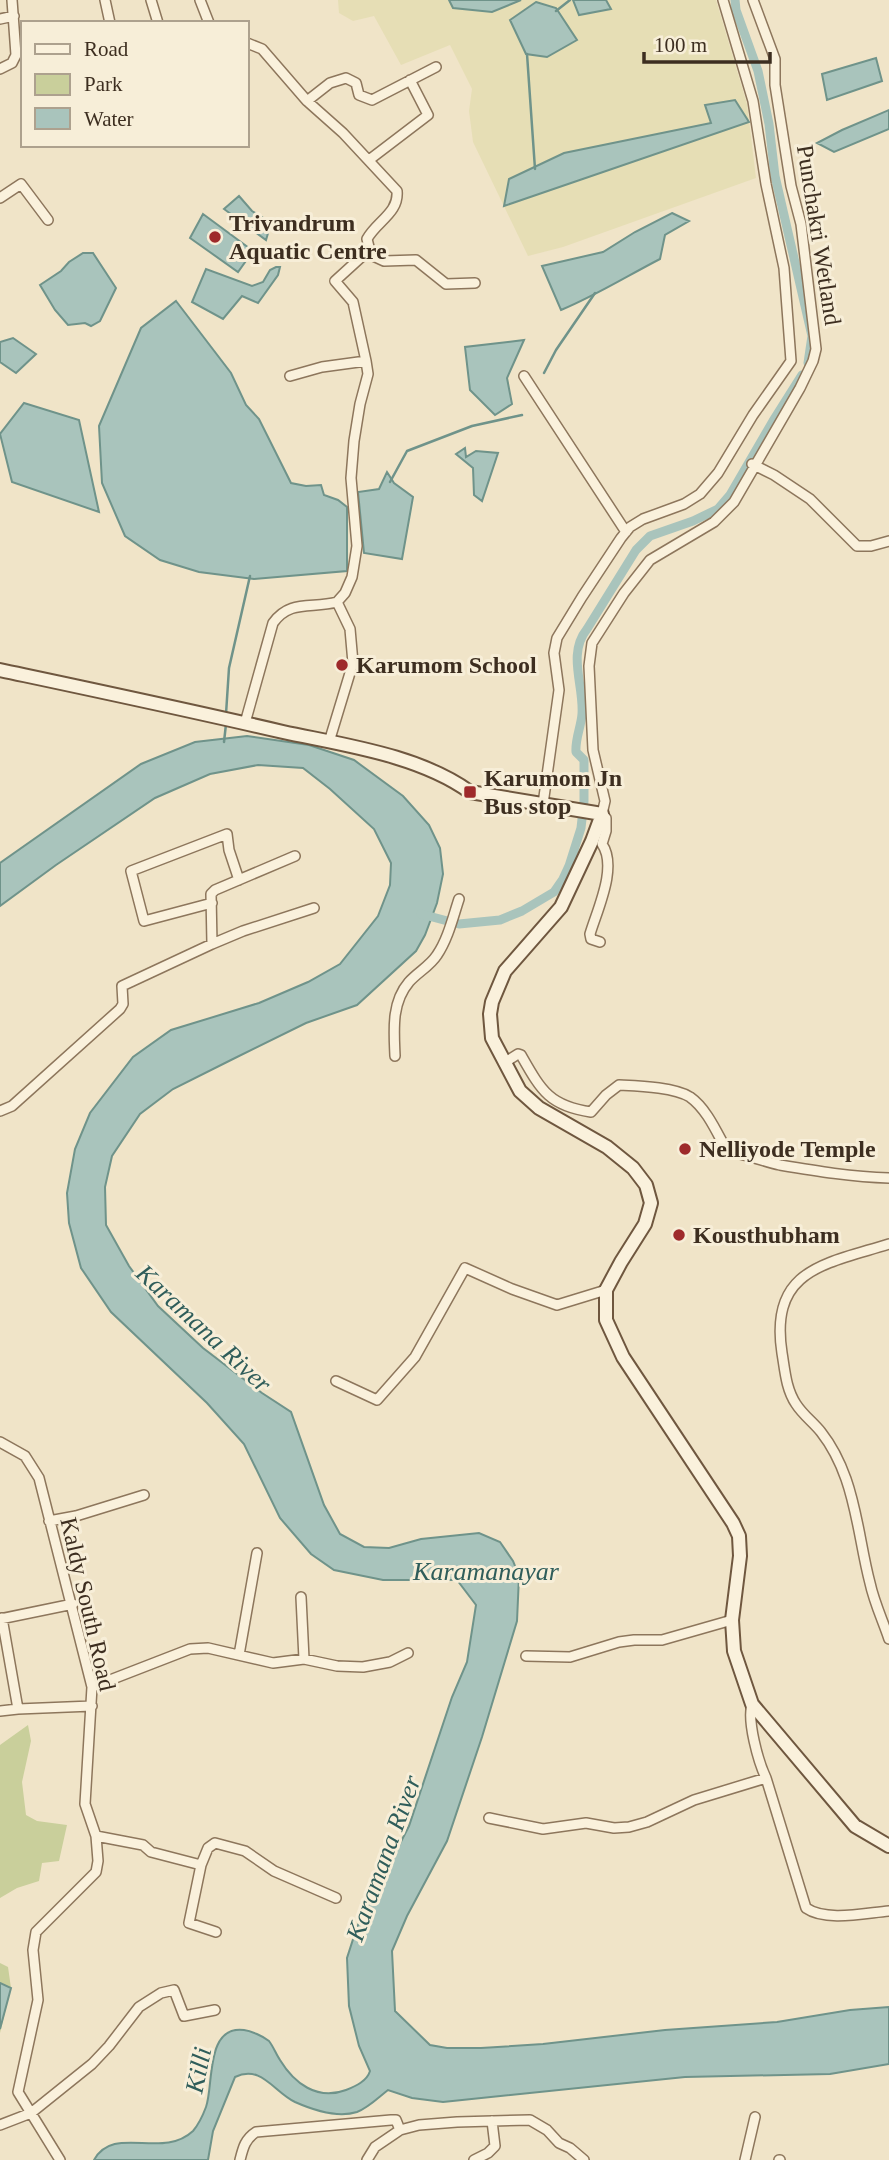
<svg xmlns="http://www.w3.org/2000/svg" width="889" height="2160" viewBox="0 0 889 2160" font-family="'Times New Roman',serif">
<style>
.farmland{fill:#e6deb5}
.green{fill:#c9cf9b}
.water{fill:#a9c4bc;stroke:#6f938a;stroke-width:2}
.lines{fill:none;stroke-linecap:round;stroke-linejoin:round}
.stream{stroke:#6f938a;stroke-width:2.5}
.canal{stroke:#a9c4bc;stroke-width:9}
.street-casing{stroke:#8d765c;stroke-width:12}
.secondary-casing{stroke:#6f573f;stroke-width:16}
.street{stroke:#faf1dc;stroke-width:9}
.secondary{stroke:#faf1dc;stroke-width:12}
.poi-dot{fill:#9e2a2b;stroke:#f7eed8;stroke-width:2.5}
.labels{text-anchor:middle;stroke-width:6;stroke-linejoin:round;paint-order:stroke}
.poi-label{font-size:24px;font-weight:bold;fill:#3d2e20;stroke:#f7eed8;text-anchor:start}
.street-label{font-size:24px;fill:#3d2e20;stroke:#f7eed8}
.water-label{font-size:26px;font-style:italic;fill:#2f5d5a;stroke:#f7eed8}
</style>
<rect width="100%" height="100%" fill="#f0e4c8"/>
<path class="farmland" d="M 338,0 L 716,0 L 747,104 L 756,178 L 563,247 L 528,256 L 473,142 L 469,111 L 472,89 L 450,45 L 401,65 L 374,16 L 353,21 L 339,13 Z"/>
<path class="green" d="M 28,1725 L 31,1741 L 22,1782 L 26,1815 L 37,1821 L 67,1825 L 59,1861 L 42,1863 L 39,1881 L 17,1888 L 0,1898 L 0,1745 Z
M 0,1963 L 8,1967 L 11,1988 L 0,2033 Z"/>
<path class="water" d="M 449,0 L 521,0 L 492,12 L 453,8 Z
M 573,0 L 606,0 L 611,9 L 579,15 Z
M 536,2 L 556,8 L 577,40 L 547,57 L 526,54 L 510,20 Z
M 876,58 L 882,81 L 827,100 L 822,74 Z
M 735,100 L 749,122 L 504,206 L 509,179 L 564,153 L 711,123 L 705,105 Z
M 889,110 L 889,129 L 834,152 L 817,143 L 842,130 Z
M 239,196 L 252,211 L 271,223 L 266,240 L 224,209 Z
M 672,213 L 689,221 L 665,235 L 660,259 C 627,276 595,296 561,310 L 542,266 L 603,252 L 635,232 Z
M 203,214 L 253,251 L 238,272 L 190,238 Z
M 83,253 L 93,253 L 116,288 L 100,321 L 91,326 L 85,323 L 68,325 L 55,310 L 40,285 L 61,271 L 69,262 Z
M 276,267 L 280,267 L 278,275 L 258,303 L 242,296 L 223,319 L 192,302 L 206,269 L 252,286 L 263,282 L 270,270 Z
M 176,301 L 231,373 L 246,405 L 259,419 L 291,483 L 306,486 L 321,485 L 324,495 L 338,500 L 347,507 L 347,571 L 254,579 L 199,572 L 160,560 L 125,536 L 102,483 L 99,426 L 141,328 Z
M 13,338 L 36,354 L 16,373 L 0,362 L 0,342 Z
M 524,340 L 507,378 L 512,404 L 495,415 L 470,390 L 465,347 Z
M 24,403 L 79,420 L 99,512 L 12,482 L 0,434 Z
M 465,448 L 466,457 L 476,451 L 498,453 L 482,501 L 474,495 L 473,468 L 456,454 Z
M 387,472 L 394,483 L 413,497 L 402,559 L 364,553 L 358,492 L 379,489 Z
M 247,736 L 309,745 L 354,760 L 403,796 L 429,825 L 440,848 L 443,874 L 437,903 L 425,935 L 416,951 L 357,1005 L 306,1023 L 231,1060 L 173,1089 L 140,1114 L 112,1156 L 105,1187 L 106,1225 L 129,1266 L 158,1306 L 203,1348 L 262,1393 L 291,1412 L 324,1505 L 340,1534 L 364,1547 L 389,1548 L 421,1539 L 479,1533 L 500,1542 L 513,1561 L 519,1576 L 517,1621 L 482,1737 L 447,1841 L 407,1916 L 392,1951 L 395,2011 L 430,2045 L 447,2048 L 481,2048 L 543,2044 L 665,2030 L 777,2022 L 850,2010 L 889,2007 L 889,2064 L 830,2074 L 685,2077 L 443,2102 L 412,2098 L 388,2090 C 379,2097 368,2108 357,2112 C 338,2118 313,2110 295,2102 C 274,2092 261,2064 235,2077 L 213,2131 L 208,2160 L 94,2160 C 114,2124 162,2160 193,2131 C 198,2125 203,2115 206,2107 C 214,2085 205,2025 244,2030 C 251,2031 263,2036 269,2041 C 273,2046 276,2054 280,2060 C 294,2083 317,2101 346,2090 C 356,2086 367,2081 370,2071 L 359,2046 L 349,2006 L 347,1958 L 357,1927 L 409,1826 L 452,1697 L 467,1662 L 476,1605 L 457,1580 L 383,1580 L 334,1570 L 311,1554 L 280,1518 L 244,1444 L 207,1403 L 111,1312 L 81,1268 L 69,1223 L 67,1193 L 75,1149 L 90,1113 L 133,1057 L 171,1030 L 259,1003 L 308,982 L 340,964 L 378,916 L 390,885 L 391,863 L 374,829 L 330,789 L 303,768 L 258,765 L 210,774 L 155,798 L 56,865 L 0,906 L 0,863 L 141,764 L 195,742 Z
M 0,1983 L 11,1988 L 0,2029 Z"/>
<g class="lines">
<path class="stream" d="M 556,11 L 570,0
M 527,54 L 535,169
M 544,373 L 556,350 L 595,293
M 390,482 L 407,451 L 472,426 L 522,415
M 226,714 L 229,668 L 250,576
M 224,742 L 226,724"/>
<path class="canal" d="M 735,0 L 736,10 L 758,71 L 769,124 L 775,176 L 812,336 L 808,363
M 421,914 L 459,924 L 500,920 L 522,911 L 554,892 L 563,879 L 569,866 L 581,828 L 584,801 L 584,760 L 576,752 C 575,739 581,727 582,714 C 584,685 567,654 587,629 L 636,550 L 650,536 L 693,521 L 718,509 L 730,495 L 773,421 L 802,375"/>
<g class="street-casing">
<path id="street" d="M 105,0 L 110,23
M 151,0 L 158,23
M 200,0 L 209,23
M 0,19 L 14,16
M 247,43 L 262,49 L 307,101 L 343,133 L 397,191 C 399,213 377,221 367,239 L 371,255 L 384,261 L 416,260 L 446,284 L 475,283
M 0,69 L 12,63 L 16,55 L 12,0
M 307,101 L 330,83 L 346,78 L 356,83 L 359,95 L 372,100 L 436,67
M 369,160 L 428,115 L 410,80
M 0,198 L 21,184 L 48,220
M 366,361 L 353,302 L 335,281 L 369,250
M 524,376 L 626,532
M 752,464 L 774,475 L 810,499 L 857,546 L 871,546 L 889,541
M 245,723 L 273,623 C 290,599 312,609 337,602 L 345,593 L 352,577 L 357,546 L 351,478 L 354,441 L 360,404 L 368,374 L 366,361 L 322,367 L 290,376
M 329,742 L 353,663 L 350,629 L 337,602
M 543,804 L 559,690 L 554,653 L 557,638 L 582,597 L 621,538 L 630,527 L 643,519 L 684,504 L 700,494 L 718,473 L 753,415 L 791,361 L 784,268 L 766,184 L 753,101 L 723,0
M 212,903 L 144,921 L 131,871 L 227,834 L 229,850 L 239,880
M 600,942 L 591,939 L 590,934 C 597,910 618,867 602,844 L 606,831 L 606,818 L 602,814 L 605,801 L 593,750 L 589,666 L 592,643 L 624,593 L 650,560 L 714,522 L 734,502 L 800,388 L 813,361 L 816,349 L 801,224 L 791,186 L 775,85 L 775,59 L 753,0
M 212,944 L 243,931 L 314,908
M 395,1056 C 394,1031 391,1003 409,982 C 418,972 430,966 437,955 C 448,939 453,917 459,899
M 504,1063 L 518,1054 L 521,1055 C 541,1090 549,1106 591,1112 L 606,1095 L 619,1085 C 638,1086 674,1087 690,1097 C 707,1109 717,1133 727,1151 C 745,1154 762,1161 780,1165 C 816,1171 852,1177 889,1178
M 0,1111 L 12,1106 L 120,1009 L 123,1004 L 122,986 L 212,944 L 211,894 L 215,890 L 295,856
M 889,1244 C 825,1264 769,1269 782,1353 C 785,1371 786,1389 796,1404 C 803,1415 813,1422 821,1432 C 832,1446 840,1462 846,1479 C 858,1513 861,1549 870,1583 C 874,1602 883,1621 889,1639
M 336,1381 L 377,1400 L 415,1357 L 465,1268 L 512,1289 L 557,1305 L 606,1290
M 0,1442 L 25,1456 L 39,1478 L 92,1687 L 85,1804 L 96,1836 L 98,1861 L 96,1872 L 36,1932 L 33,1950 L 38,2000 L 18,2092 L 60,2160
M 49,1521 L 76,1516 L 144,1495
M 301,1597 L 304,1659
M 2,1618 L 18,1709
M 0,1619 L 73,1604
M 239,1655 L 257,1553
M 526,1656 L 570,1657 L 619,1642 L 634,1640 L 662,1640 L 732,1620
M 92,1687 L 190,1649 L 208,1648 L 273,1663 L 304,1659 L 337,1666 L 363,1667 L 390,1662 L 408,1653
M 752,1704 C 747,1721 758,1761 766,1778 L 806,1908 C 826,1922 865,1913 889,1911
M 0,1711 L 18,1709 L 92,1706
M 489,1818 L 543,1829 L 586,1823 L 614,1828 L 629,1827 L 647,1822 L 694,1800 L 766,1778
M 96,1836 L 143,1845 L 151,1852 L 201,1865 L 189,1923 L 216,1932
M 201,1865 L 208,1848 L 215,1843 L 245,1851 L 274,1871 L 336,1898
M 0,2125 L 31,2113 L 92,2064 L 109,2046 L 139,2007 L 161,1993 L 174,1990 L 184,2016 L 215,2010
M 240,2160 C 243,2148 245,2139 256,2132 L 391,2120 L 396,2120 L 400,2130 L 419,2125 L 457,2122 L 530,2120 L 547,2130 L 559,2143 L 570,2148 L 584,2160
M 367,2160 L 375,2147 L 400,2130
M 474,2160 L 488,2153 L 495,2146 L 492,2121
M 745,2160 L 755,2117
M 779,2160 L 780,2160"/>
</g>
<g class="secondary-casing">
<path id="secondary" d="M 0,670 C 94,690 189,710 283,732 C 343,745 419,755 470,792 L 602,814 L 592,841 L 561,907 L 505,971 L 492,1002 L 490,1014 L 492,1038 L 520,1091 L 539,1108 L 607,1147 L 633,1168 L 646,1185 L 651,1203 L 645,1224 L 621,1262 L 606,1290 L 606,1320 L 623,1357 L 733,1523 L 739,1536 L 740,1556 L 732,1620 L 734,1651 L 752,1704 L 855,1826 L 889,1846"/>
</g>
<use href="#street" class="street"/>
<use href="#secondary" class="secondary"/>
</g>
<g class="poi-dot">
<circle cx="215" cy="237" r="7"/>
<circle cx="342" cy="665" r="7"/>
<rect x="463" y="785" width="14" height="14" rx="3.5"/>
<circle cx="685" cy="1149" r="7"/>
<circle cx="679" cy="1235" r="7"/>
</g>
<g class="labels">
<g class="poi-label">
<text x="229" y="231">Trivandrum<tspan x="229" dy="28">Aquatic Centre</tspan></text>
<text x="356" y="673">Karumom School</text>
<text x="484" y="786">Karumom Jn<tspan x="484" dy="28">Bus stop</tspan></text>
<text x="699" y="1157">Nelliyode Temple</text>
<text x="693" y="1243">Kousthubham</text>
</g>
<g class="street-label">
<text transform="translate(819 235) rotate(81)" y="8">Punchakri Wetland</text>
<text transform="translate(88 1604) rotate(77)" y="8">Kaldy South Road</text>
</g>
<g class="water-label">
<text transform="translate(204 1328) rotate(43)" y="9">Karamana River</text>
<text x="486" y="1580">Karamanayar</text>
<text transform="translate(383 1858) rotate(-70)" y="9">Karamana River</text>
<text transform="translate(198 2070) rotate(-78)" y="9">Killi</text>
</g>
</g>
<rect x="21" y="21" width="228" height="126" fill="#f7eed8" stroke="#ada18e" stroke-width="2"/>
<rect x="35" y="44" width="35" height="10" fill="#faf1dc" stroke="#ada18e" stroke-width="2"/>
<text x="84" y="56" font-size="21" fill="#3d2e20">Road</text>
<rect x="35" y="74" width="35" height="21" fill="#c9cf9b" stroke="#ada18e" stroke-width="2"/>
<text x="84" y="91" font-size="21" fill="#3d2e20">Park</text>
<rect x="35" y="108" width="35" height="21" fill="#a9c4bc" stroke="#ada18e" stroke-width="2"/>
<text x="84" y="126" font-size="21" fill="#3d2e20">Water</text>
<path d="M644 52v10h126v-10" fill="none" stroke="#3d2e20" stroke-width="3.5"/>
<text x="654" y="52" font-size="21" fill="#3d2e20" stroke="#f7eed8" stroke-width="5" paint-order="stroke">100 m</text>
</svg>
